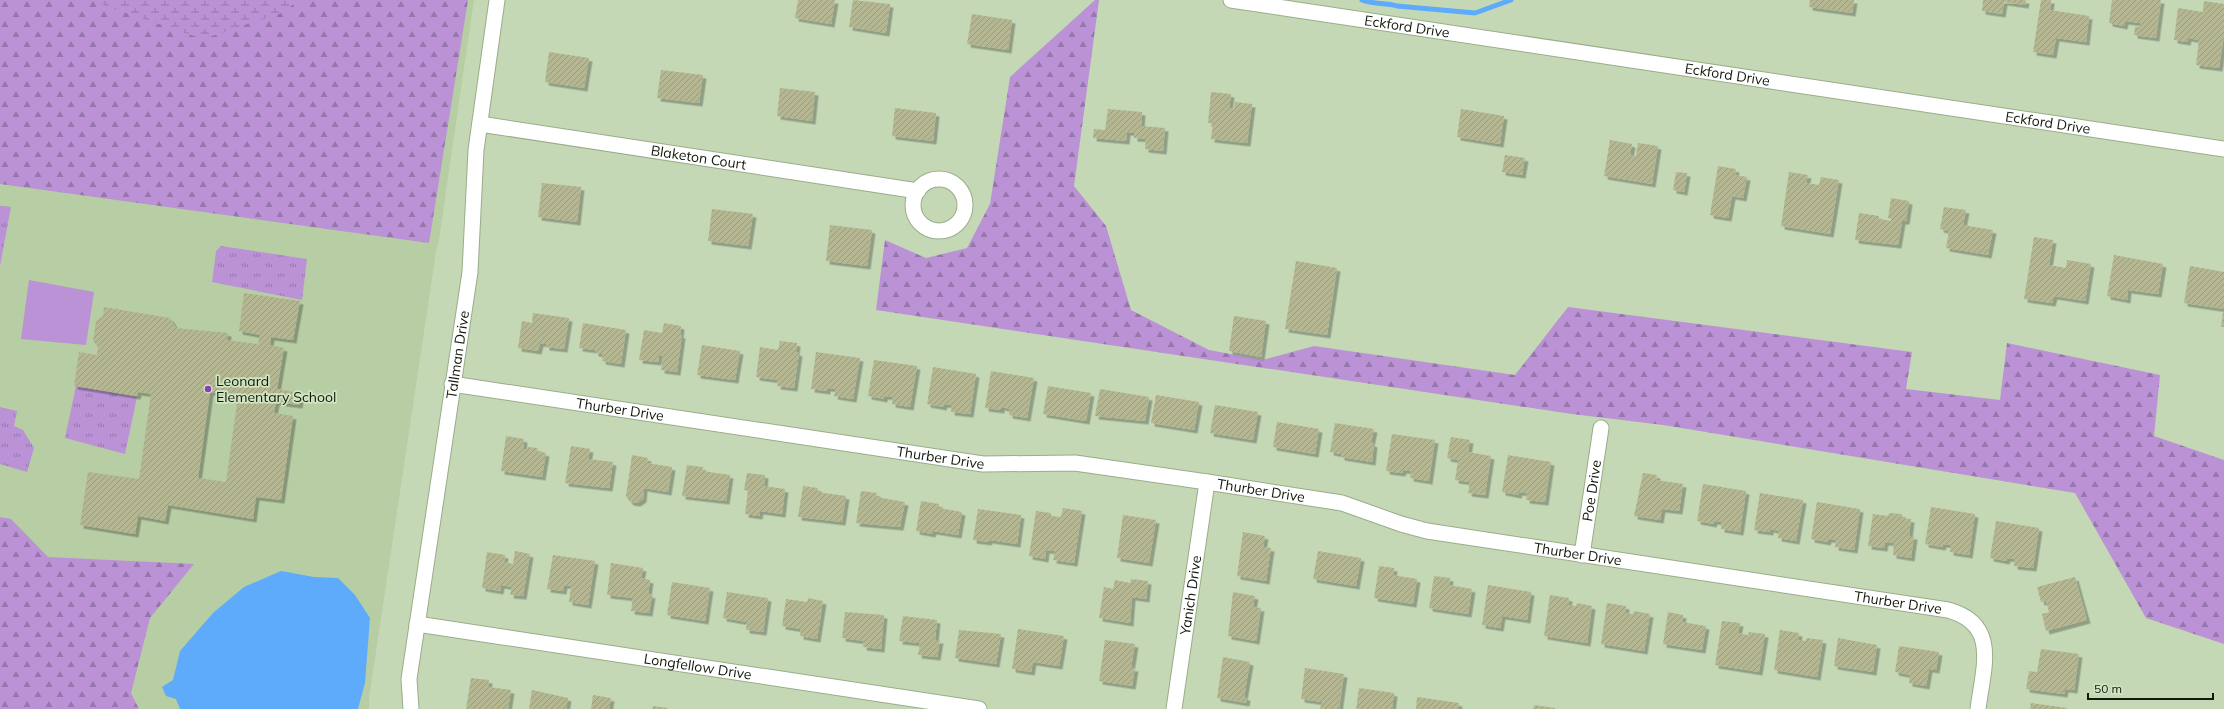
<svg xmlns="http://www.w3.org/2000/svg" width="2224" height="709" viewBox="0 0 2224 709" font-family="Mulish,sans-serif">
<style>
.built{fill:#b7cda4}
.green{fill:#ba92d5}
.forest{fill:url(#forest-firs)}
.wetland{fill:url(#wetland-marsh)}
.park{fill:url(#park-tufts)}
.water{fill:#5fabfb}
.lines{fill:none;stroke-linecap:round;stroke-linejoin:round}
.stream{stroke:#5fabfb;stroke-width:5}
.building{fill:url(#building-hatch);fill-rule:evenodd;filter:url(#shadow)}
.minor-casing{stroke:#9aad8b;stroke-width:17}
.minor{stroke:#fff;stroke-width:15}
.poi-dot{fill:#8a40b2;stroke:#d1e5c2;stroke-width:1.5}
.labels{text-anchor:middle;stroke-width:3.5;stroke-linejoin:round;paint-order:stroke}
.street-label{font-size:14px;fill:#12180c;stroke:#d1e5c2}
.poi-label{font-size:14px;fill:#12180c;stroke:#d1e5c2;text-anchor:start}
</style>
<defs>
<pattern id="forest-firs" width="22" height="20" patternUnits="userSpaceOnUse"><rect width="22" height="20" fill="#ba92d5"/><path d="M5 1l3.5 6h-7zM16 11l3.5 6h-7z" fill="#9676ab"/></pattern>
<pattern id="wetland-marsh" width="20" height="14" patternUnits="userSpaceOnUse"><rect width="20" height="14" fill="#ba92d5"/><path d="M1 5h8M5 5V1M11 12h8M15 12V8" fill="none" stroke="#9676ab"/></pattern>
<pattern id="park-tufts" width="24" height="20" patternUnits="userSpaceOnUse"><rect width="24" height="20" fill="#ba92d5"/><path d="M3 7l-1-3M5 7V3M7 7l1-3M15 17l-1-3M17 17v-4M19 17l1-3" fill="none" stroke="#9676ab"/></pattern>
<pattern id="building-hatch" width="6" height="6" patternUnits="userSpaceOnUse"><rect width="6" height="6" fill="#b4b792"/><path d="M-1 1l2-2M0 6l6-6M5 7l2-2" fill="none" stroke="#9a9d7d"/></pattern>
<filter id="shadow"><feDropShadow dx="3.5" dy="3.5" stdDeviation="0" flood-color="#0004"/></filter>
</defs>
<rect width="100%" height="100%" fill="#c4d8b5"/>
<path class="built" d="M 0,0 L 474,0 L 438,246 L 437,246 L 369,698 L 369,709 L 0,709 Z"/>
<path class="green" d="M 29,280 L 94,292 L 86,345 L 21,339 Z"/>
<path class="forest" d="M 0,0 L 468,0 L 429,243 L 0,184 Z
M 1095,0 L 1099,0 L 1074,186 L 1106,226 L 1131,310 L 1209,350 L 1263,360 L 1314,346 L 1515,375 L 1568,307 L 1912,352 L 1906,389 L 2000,400 L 2007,343 L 2160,375 L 2154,436 L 2224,460 L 2224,644 L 2146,618 L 2075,493 L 1663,425 L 1572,414 L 876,310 L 885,240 L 926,258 L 967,248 L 990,204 L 1010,77 Z
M 0,517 L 11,519 L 48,557 L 194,564 L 150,618 L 131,693 L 139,709 L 0,709 Z"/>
<path class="wetland" d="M 97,0 L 298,0 L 284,12 L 203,39 L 103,5 Z"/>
<path class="park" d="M 0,206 L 11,207 L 0,266 Z
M 221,246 L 307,259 L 302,300 L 212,282 L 216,251 Z
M 76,386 L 137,397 L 125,454 L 65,438 Z
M 0,407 L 17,411 L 14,426 L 23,430 L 34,448 L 27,472 L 0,464 Z"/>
<path class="water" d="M 281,571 L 314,577 L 338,578 L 355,595 L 370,618 L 365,683 L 358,709 L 180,709 L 176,699 L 166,696 L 162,687 L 173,680 L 180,651 L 213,613 L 244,587 Z"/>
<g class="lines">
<path class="stream" d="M 1362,0 C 1374,5 1385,2 1397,6 L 1475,13 L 1511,0"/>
</g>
<path class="building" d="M 798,0 L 835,0 L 831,24 L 795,18 Z
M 853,0 L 890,4 L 886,33 L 849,27 Z
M 1810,0 L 1854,0 L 1852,13 L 1809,7 Z
M 1983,0 L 2026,0 L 2025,5 L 2004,2 L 2002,14 L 1982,11 Z
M 2041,0 L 2051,0 L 2050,10 L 2089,16 L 2086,42 L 2056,38 L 2053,55 L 2033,52 Z
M 2112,0 L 2161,0 L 2156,38 L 2134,35 L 2135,27 L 2140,27 L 2140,23 L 2125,21 L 2124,26 L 2109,23 Z
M 2204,1 L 2224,4 L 2224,35 L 2219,68 L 2196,65 L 2199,40 L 2188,38 L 2187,42 L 2174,40 L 2178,8 L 2203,12 Z
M 972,14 L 1012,20 L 1008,50 L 967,44 Z
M 549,52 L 589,58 L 584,88 L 545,82 Z
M 661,70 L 703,75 L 699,103 L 657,98 Z
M 780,88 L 815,92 L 812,121 L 777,116 Z
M 1211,92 L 1231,94 L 1229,108 L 1234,109 L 1235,102 L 1252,104 L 1247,143 L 1211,139 L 1213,123 L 1208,123 Z
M 895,108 L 936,113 L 933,141 L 892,136 Z
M 1108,109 L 1142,112 L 1141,126 L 1165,128 L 1163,151 L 1145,149 L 1146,139 L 1134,138 L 1134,133 L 1127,132 L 1126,141 L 1093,138 L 1094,129 L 1105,130 Z
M 1461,109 L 1504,116 L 1500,144 L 1457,137 Z
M 1610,140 L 1632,144 L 1630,155 L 1636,156 L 1638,143 L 1658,146 L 1652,184 L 1604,176 Z
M 1505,155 L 1525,158 L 1522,175 L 1502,172 Z
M 1718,166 L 1736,169 L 1735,175 L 1747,177 L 1743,198 L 1732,196 L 1728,218 L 1710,215 Z
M 1676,172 L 1687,173 L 1684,192 L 1673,190 Z
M 1789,172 L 1808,175 L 1806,183 L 1819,185 L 1821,177 L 1839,180 L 1830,234 L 1781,226 Z
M 542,183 L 581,187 L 577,222 L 538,217 Z
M 1891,198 L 1909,201 L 1906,221 L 1902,221 L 1898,245 L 1855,240 L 1859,213 L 1879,216 L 1879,219 L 1891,221 L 1891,219 L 1888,218 Z
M 1944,207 L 1966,210 L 1963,225 L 1993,230 L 1988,255 L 1946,248 L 1949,231 L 1940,229 Z
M 712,209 L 753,214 L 748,246 L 708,241 Z
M 830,225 L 872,230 L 867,266 L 826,261 Z
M 2034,237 L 2053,240 L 2049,265 L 2066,268 L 2067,260 L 2091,264 L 2085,301 L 2054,296 L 2052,303 L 2024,299 Z
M 2114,255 L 2163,264 L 2158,294 L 2128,290 L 2127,300 L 2107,296 Z
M 1296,261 L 1337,268 L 1327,335 L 1285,329 Z
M 2190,266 L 2224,272 L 2224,309 L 2184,303 Z
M 244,293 L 300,301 L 293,340 L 271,337 L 270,345 L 284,348 L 277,389 L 301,393 L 299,405 L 276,402 L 274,413 L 293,416 L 281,500 L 256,497 L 253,519 L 168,505 L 165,521 L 138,516 L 135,534 L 80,525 L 88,472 L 139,479 L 151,394 L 138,392 L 137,396 L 74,386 L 79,352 L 97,355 L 98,347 L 93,341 L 96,321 L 103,316 L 104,307 L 170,318 L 176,328 L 228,333 L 227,340 L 258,344 L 260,335 L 239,331 ZM 210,392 L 238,396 L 226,482 L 198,478 Z
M 2223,312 L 2224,312 L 2224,327 L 2221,327 Z
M 533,313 L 569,318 L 564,349 L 546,347 L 546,344 L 540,343 L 538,351 L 518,348 L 522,321 L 532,323 Z
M 1234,316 L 1266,321 L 1261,357 L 1229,351 Z
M 583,323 L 626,330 L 621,364 L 602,361 L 603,354 L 595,353 L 595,350 L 579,348 Z
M 664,323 L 681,326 L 680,335 L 682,335 L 677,372 L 661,370 L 663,356 L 659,356 L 658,362 L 639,360 L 644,330 L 662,333 Z
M 780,341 L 797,343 L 796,352 L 799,353 L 794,388 L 777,386 L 778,380 L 756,377 L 760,347 L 778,350 Z
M 702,345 L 740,351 L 735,380 L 697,375 Z
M 816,352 L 860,358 L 853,399 L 834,396 L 836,389 L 827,388 L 827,391 L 811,389 Z
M 874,360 L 917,366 L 910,407 L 892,404 L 893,397 L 884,396 L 884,399 L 868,396 Z
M 933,367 L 976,374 L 970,414 L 951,412 L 952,405 L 944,404 L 943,407 L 927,404 Z
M 991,371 L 1034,378 L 1027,418 L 1009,415 L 1010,409 L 1001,407 L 1001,410 L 985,408 Z
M 1048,386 L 1091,393 L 1086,421 L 1043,414 Z
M 1100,389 L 1149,397 L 1145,421 L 1095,416 Z
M 1156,395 L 1199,402 L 1194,430 L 1151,423 Z
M 1215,405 L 1258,412 L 1253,440 L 1210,433 Z
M 1277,422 L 1319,429 L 1315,454 L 1273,447 Z
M 1335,423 L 1374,429 L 1371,443 L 1374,444 L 1372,462 L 1341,457 L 1341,454 L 1330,452 Z
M 1392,434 L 1435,440 L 1429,481 L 1410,478 L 1411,471 L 1403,470 L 1402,473 L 1386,471 Z
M 506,436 L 524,439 L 523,449 L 527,449 L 528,447 L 538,448 L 537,451 L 546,453 L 542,477 L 501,471 Z
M 1451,437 L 1470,440 L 1468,452 L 1491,456 L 1485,495 L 1468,493 L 1470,482 L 1455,480 L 1458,460 L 1447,458 Z
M 571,446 L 590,449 L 588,459 L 613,462 L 609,488 L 565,483 Z
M 632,455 L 648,458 L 647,463 L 672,467 L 668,492 L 644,488 L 643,499 L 637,503 L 630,502 L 626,496 Z
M 1508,455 L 1551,462 L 1545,502 L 1526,500 L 1527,493 L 1519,492 L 1518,495 L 1502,492 Z
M 687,465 L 703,467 L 702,471 L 730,475 L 726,501 L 682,496 Z
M 747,473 L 765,475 L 764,486 L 785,489 L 782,514 L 760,511 L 759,516 L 745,514 L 748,491 L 744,490 Z
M 1643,473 L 1657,475 L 1656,480 L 1683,484 L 1679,511 L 1662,509 L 1660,520 L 1634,516 Z
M 1703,484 L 1746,491 L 1740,532 L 1721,529 L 1722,522 L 1714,521 L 1713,524 L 1697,521 Z
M 803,486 L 818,488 L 817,492 L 846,496 L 842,522 L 798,517 Z
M 861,491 L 877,493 L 876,497 L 905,502 L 900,527 L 856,523 Z
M 1760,493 L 1803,500 L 1796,541 L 1778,538 L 1779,531 L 1770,529 L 1770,532 L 1754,530 Z
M 921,501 L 939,504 L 939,508 L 962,512 L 958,535 L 933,531 L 932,534 L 916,531 Z
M 1817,502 L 1860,509 L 1854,550 L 1835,547 L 1836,540 L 1828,539 L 1827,542 L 1811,539 Z
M 1931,507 L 1975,514 L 1969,555 L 1950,552 L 1951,545 L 1943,544 L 1942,547 L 1925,544 Z
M 1063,508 L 1082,511 L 1074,563 L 1053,560 L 1055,551 L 1046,550 L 1045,559 L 1029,556 L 1036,511 L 1051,513 L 1051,516 L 1061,517 Z
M 978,509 L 1021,515 L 1017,544 L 989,540 L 988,542 L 973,540 Z
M 1889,513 L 1902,514 L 1902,518 L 1911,519 L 1909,536 L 1914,536 L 1911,558 L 1893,555 L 1894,543 L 1885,542 L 1884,548 L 1868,546 L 1873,514 L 1888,516 Z
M 1123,515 L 1156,520 L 1149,563 L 1117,558 Z
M 1996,521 L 2039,528 L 2033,568 L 2014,566 L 2015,559 L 2007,558 L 2006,561 L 1990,558 Z
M 1243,532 L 1265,536 L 1263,547 L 1271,548 L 1266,581 L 1237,576 Z
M 515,551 L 530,554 L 523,596 L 510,595 L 512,587 L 501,585 L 500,591 L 482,588 L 487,552 L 505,555 L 504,562 L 513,564 Z
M 1318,551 L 1361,558 L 1356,586 L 1313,579 Z
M 553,555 L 595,561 L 588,605 L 569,602 L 571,586 L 564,585 L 563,591 L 547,589 Z
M 611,563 L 643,568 L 641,578 L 650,580 L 648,594 L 652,595 L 649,613 L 631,611 L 633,598 L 607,595 Z
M 1379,566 L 1394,568 L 1393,575 L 1417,579 L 1413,604 L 1374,598 Z
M 1434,576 L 1450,578 L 1449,585 L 1472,589 L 1468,614 L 1429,608 Z
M 2075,577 L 2087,620 L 2046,631 L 2042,614 L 2049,612 L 2046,601 L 2041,602 L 2037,587 Z
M 1131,579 L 1148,581 L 1146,599 L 1132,597 L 1130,623 L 1099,618 L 1104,587 L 1113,589 L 1115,580 L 1130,583 Z
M 672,582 L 710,588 L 705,621 L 667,615 Z
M 1488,585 L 1531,592 L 1527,620 L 1502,616 L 1500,628 L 1482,625 Z
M 727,592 L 768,598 L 763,632 L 746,630 L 747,622 L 723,618 Z
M 1233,592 L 1255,596 L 1253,607 L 1261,608 L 1256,641 L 1228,636 Z
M 1550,595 L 1569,598 L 1568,605 L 1576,606 L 1577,603 L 1592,606 L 1587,643 L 1544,636 Z
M 808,598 L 823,601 L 817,639 L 800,636 L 801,629 L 782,626 L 786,599 L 807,602 Z
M 1607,603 L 1626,606 L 1625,613 L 1633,614 L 1634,611 L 1650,614 L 1644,651 L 1601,644 Z
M 845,612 L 884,615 L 881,649 L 863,647 L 864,641 L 842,638 Z
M 1668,612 L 1683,615 L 1682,622 L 1706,626 L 1702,650 L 1663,644 Z
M 903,616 L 937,620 L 935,640 L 940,640 L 937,657 L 918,655 L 920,643 L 899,641 Z
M 1722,621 L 1740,623 L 1738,633 L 1748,635 L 1749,632 L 1765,634 L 1759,672 L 1715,665 Z
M 1018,629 L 1064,636 L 1059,666 L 1033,662 L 1031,672 L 1012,669 Z
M 959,630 L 1001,634 L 996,664 L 955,658 Z
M 1780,630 L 1799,633 L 1798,640 L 1806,641 L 1806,638 L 1823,640 L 1817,677 L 1774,670 Z
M 1838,638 L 1877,645 L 1873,672 L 1834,666 Z
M 1105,640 L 1135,644 L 1131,668 L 1135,668 L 1132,686 L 1099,681 Z
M 1899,646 L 1939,652 L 1936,670 L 1929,669 L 1926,686 L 1909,683 L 1910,675 L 1895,672 Z
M 2041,649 L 2079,654 L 2074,690 L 2065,689 L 2064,694 L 2026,689 L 2029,671 L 2037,672 Z
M 1223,657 L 1250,662 L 1244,697 L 1247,697 L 1246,703 L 1217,698 Z
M 1305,668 L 1344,674 L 1339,709 L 1320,709 L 1322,702 L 1301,699 Z
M 471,678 L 489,680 L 488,687 L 511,690 L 508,709 L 466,709 Z
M 1359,688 L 1394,693 L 1392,709 L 1356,709 Z
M 532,690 L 568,698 L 566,709 L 529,709 Z
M 593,695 L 611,698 L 609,709 L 591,709 Z
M 1417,697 L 1459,703 L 1458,709 L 1416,709 Z
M 2031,703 L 2067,708 L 2067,709 L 2030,709 Z
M 1534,705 L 1555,708 L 1555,709 L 1533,709 Z
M 653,706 L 668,708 L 667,709 L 652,709 Z"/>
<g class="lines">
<g class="minor-casing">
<g id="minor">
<path id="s1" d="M 1231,0 L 2224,149"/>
<path id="s2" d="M 480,124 L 918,191"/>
<circle cx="939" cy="205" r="26"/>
<path id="s3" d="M 452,384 L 983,464 L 1075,463 L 1207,482 L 1342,503 L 1401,524 L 1427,531 L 1948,610 C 2000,624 1983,668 1978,709"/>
<path id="s4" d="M 1582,555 L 1601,428"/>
<path id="s5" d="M 417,624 L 979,709"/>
<path id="s6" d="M 411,709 L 409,679 L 470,272 L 476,150 L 497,0"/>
<path id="s7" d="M 1174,709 L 1207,482"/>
</g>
</g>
<use href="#minor" class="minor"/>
</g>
<circle class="poi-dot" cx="208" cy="389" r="4"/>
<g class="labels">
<g class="street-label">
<text dy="5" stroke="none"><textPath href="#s1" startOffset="178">Eckford Drive</textPath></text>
<text dy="5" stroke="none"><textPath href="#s1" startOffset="502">Eckford Drive</textPath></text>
<text dy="5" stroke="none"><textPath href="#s1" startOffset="826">Eckford Drive</textPath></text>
<text dy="5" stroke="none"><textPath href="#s2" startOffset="221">Blaketon Court</textPath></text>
<text dy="5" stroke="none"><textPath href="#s6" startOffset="358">Tallman Drive</textPath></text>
<text dy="5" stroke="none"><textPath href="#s3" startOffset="170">Thurber Drive</textPath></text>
<text dy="5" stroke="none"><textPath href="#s3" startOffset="494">Thurber Drive</textPath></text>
<text dy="5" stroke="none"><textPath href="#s3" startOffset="817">Thurber Drive</textPath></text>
<text dy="5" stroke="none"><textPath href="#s4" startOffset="65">Poe Drive</textPath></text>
<text dy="5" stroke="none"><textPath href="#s3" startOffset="1141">Thurber Drive</textPath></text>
<text dy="5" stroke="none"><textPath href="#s7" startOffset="115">Yanich Drive</textPath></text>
<text dy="5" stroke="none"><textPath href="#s3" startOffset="1465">Thurber Drive</textPath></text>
<text dy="5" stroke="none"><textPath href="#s5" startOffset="284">Longfellow Drive</textPath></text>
</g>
<g class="poi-label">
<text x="216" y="386">Leonard<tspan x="216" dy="16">Elementary School</tspan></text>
</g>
</g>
<path d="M2088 693v6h125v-6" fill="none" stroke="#12180c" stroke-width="2"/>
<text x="2094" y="693" font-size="12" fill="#12180c" stroke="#d1e5c2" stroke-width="3" paint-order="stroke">50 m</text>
</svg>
